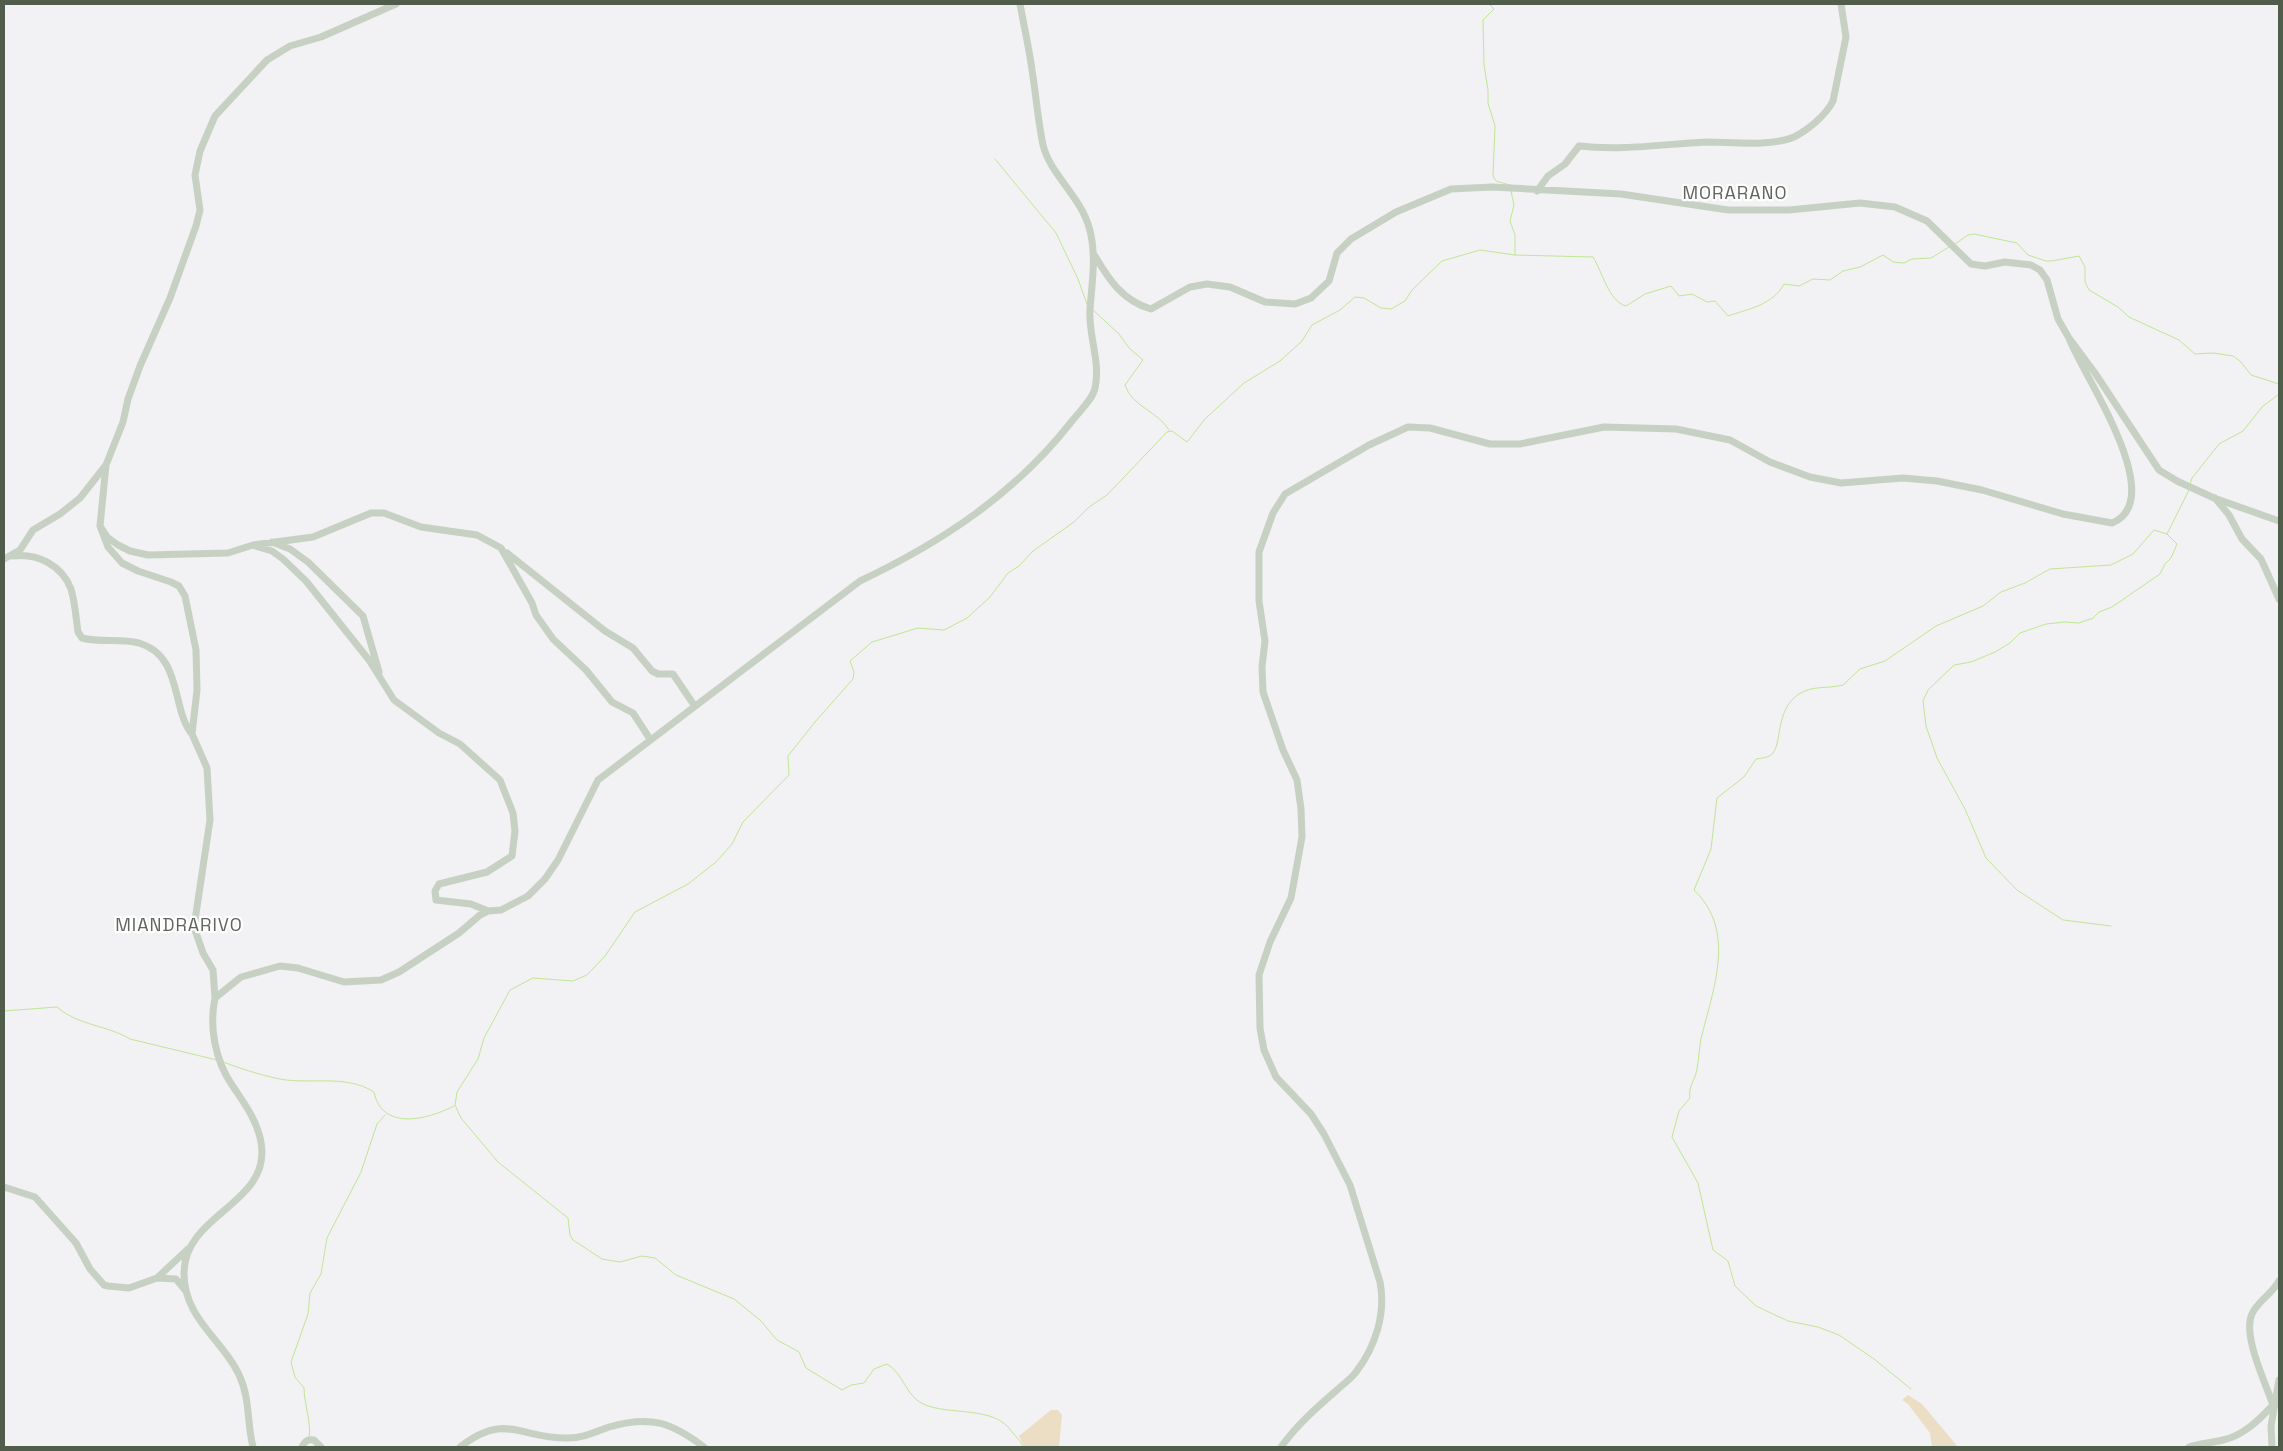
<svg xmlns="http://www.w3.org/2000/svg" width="2283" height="1451" viewBox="0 0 2283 1451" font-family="'Space Grotesk',sans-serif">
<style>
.green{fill:#ecdec4}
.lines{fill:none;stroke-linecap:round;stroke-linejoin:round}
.stream{stroke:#c0e695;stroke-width:1}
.minor{stroke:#c7d1c3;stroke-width:7}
.labels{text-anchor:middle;stroke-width:4.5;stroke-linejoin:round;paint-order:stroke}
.quarter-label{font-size:18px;letter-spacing:1px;fill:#60665e;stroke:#fff}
</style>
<rect width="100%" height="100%" fill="#f2f1f3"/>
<path class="green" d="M 1908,1395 L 1922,1404 L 1958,1447 L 1932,1447 L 1930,1433 L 1908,1404 L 1902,1400 Z
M 1051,1410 L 1058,1410 L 1062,1415 L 1059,1447 L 1024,1447 L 1019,1436 Z"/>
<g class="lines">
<path class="stream" d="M 1489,4 L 1494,9 L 1483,20 L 1484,65 L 1488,90 L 1488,103 L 1495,126 L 1493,176 L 1496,181 L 1510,185
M 995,159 L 1056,233 L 1078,279 L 1088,307
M 1511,191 L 1514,205 L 1510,221 L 1515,235 L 1515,255
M 1955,244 L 1968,235 L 1974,234 L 2017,243 L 2028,255 L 2046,261 L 2052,261 L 2079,256 L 2085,267 L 2085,282 L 2089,290 L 2118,307 L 2129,317 L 2179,340 L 2195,354 L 2213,353 L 2233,356 L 2241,362 L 2251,375 L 2279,384
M 1093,310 L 1119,334 L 1129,348 L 1143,360 L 1125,385 C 1132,407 1158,411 1169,430
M 2190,484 L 2192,478 L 2219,444 L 2243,431 L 2262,407 L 2279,394
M 2111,926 L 2063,920 L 2017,890 L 1986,858 L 1965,809 L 1937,758 L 1926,726 L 1923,701 L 1928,690 L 1954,665 L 1971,662 L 1995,652 L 2010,643 L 2020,633 L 2046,624 L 2064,622 L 2079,623 L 2093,618 L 2099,612 L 2112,607 L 2160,574 L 2165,564 L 2171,558 L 2177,544 L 2167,534
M 4,1011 L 57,1007 C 79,1026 107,1025 130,1039 L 217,1060
M 223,1062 C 239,1068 257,1074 275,1078 C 307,1086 344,1073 374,1092 C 382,1131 427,1120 454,1106
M 1911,1389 L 1874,1359 L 1839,1335 L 1818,1327 L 1788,1321 L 1756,1306 L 1735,1286 L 1728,1261 L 1713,1250 L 1698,1183 L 1672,1137 L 1679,1111 L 1690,1098 C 1688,1086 1695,1081 1697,1069 C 1699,1059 1699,1049 1701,1039 C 1713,989 1737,931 1694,890 L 1711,849 L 1717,798 L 1744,777 L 1756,759 C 1761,758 1767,758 1771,755 C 1783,746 1774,710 1799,694 C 1813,685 1828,689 1843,685 L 1860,669 L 1885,661 L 1936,626 L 1983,606 L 2001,592 L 2025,583 L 2050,569 L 2111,565 L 2133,554 L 2154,530 L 2167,534 L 2189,490
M 309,1437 C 312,1425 304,1403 304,1388 L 295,1377 L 291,1362 L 308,1314 L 310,1293 L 321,1274 L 327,1238 L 361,1172 L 377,1124 L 385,1115
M 1023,1447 C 1021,1441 1016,1437 1012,1432 C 995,1405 949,1416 923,1404 C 905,1395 904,1374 887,1364 L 874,1369 L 864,1383 L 851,1385 L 842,1390 L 806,1368 L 799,1352 L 777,1340 L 760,1320 L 734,1299 L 676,1275 L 655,1258 L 642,1256 L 620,1262 L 602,1259 L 573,1240 L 570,1235 L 568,1218 L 498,1162 L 461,1118 L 455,1105 L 457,1092 L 478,1059 L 484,1038 L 510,990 L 533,978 L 573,981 L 587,975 L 605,956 L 635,912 L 688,884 L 716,862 L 732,844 L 743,822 L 789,775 L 788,756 L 815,722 L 853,679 L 854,672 L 850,661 L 872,642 L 918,628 L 944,630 L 967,618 L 990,597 L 1008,573 L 1019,566 L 1033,551 L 1074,522 L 1089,507 L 1107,495 L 1167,432 L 1172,431 L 1187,442 L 1205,419 L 1244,383 L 1280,361 L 1302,341 L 1312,325 L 1340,310 L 1355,297 L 1364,298 L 1381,308 L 1391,309 L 1405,301 L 1412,290 L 1442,261 L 1480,250 L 1515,255 L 1593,257 C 1602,271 1609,302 1626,306 L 1645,294 L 1671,286 L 1679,296 L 1692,294 L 1707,302 L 1715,301 L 1728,316 C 1748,309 1773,305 1784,284 L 1799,286 L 1813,279 L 1830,280 L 1843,271 L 1860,267 L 1883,255 L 1893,262 L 1904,263 L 1912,259 L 1931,258 L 1949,247"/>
<path class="minor" d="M 1537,191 L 1548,176 L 1565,164 L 1579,146 C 1622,151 1664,144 1706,142 C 1731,142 1771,147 1794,137 C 1808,130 1826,115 1833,101 L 1846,37 L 1841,4
M 1095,256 C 1109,280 1123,301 1151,309 L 1190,287 L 1207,284 L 1230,287 L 1265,302 L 1295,304 L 1311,298 L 1329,281 L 1337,253 L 1351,239 L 1396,212 L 1451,189 L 1492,187 L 1621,194 L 1728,210 L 1789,210 L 1860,203 L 1895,207 L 1927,221 L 1971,264 L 1985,266 L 2005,262 L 2031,265 L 2040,270 L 2047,280 L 2058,319 L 2069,338 L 2095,373 L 2159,470 L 2177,481 L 2214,498 L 2279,521
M 106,465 L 100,526 L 108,547 L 122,563 L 138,571 L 171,582 L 179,586 L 185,596 L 196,650 L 197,690 L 192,734 L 207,768 L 210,820 L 194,927 L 203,953 L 213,970 L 215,998
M 2215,498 L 2229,515 L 2242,539 L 2261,559 L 2279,599
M 100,526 L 107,537 L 118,545 L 130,551 L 148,555 L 228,553 L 253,545 L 313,537 L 371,513 L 384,513 L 421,527 L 477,535 L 501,548 L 532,603 L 536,615 L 553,639 L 586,670 L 612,702 L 633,713 L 650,739
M 272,542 L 290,549 L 308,562 L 363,616 L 379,672
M 255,546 L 272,551 L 283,559 L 306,581 L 369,660 L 394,700 L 439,733 L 460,744 L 500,780 L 513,813 L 515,831 L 512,856 L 487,872 L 439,884 L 435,891 L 436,900 L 471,904 L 488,911
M 507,553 L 605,631 L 633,648 L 652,671 L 658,674 L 673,674 L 694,705
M 13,556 C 37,553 62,565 71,589 C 75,602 76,618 78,632 L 82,638 C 101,643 120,638 139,643 C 183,656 171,709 192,734
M 4,559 L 20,550 L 33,530 L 60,514 L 80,498 L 106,465 L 123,422 L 128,399 L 140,366 L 170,298 L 196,226 L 200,210 L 195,175 L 200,151 L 215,116 L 267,60 L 290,46 L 321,37 L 396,4
M 4,1187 L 35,1197 L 76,1243 L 90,1269 L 104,1285 L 108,1286 L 129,1288 L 157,1278 L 188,1249
M 157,1278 L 176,1279 L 185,1290
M 253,1447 C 247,1424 250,1399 240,1377 C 224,1340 183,1319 184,1272 C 185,1213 272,1204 261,1142 C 257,1120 244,1103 232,1085 C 215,1060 209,1027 215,998 L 241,977 L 280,966 L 298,968 L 344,982 L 381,980 L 399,972 L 459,933 L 480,915 L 488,911 L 501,910 L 528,896 L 545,879 L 558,860 L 598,780 L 860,581 C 942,542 1015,494 1072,421 C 1079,412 1093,399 1095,388 C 1101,361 1088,336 1090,309 C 1092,281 1097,255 1089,227 C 1080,196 1050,174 1043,145 C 1038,121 1036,95 1032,70 C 1029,48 1024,26 1020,4
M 302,1447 C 305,1441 307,1439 314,1440 L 321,1447
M 460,1447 C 506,1411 520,1439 568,1438 C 583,1438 595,1432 609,1427 C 650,1415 671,1422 704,1447
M 1281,1447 C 1297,1425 1316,1408 1337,1390 C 1343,1384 1351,1379 1356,1372 C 1376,1346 1386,1313 1380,1282 L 1350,1185 L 1324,1134 L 1311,1114 L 1276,1077 L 1264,1050 L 1260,1028 L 1259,975 L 1270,942 L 1291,898 L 1302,837 L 1301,809 L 1297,780 L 1283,750 L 1263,692 L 1262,667 L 1265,641 L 1259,601 L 1259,552 L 1273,513 L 1285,494 L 1369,445 L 1408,427 L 1430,428 L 1490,444 L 1520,444 L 1604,427 L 1676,429 L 1730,440 L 1770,462 L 1810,477 L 1841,483 L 1903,478 L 1937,481 L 1982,490 L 2063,514 L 2112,523 C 2171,499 2080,371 2069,338
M 2189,1447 C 2200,1443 2211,1443 2223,1440 C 2243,1436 2260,1419 2273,1405 C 2266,1384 2242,1335 2252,1314 C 2257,1302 2272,1294 2279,1281
M 2272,1447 L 2271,1426 L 2279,1380"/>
</g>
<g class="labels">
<g class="quarter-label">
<text x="1735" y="199">MORARANO</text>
<text x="179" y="931">MIANDRARIVO</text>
</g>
</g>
<rect width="2283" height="1451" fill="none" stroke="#4f5d4a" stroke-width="10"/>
</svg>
